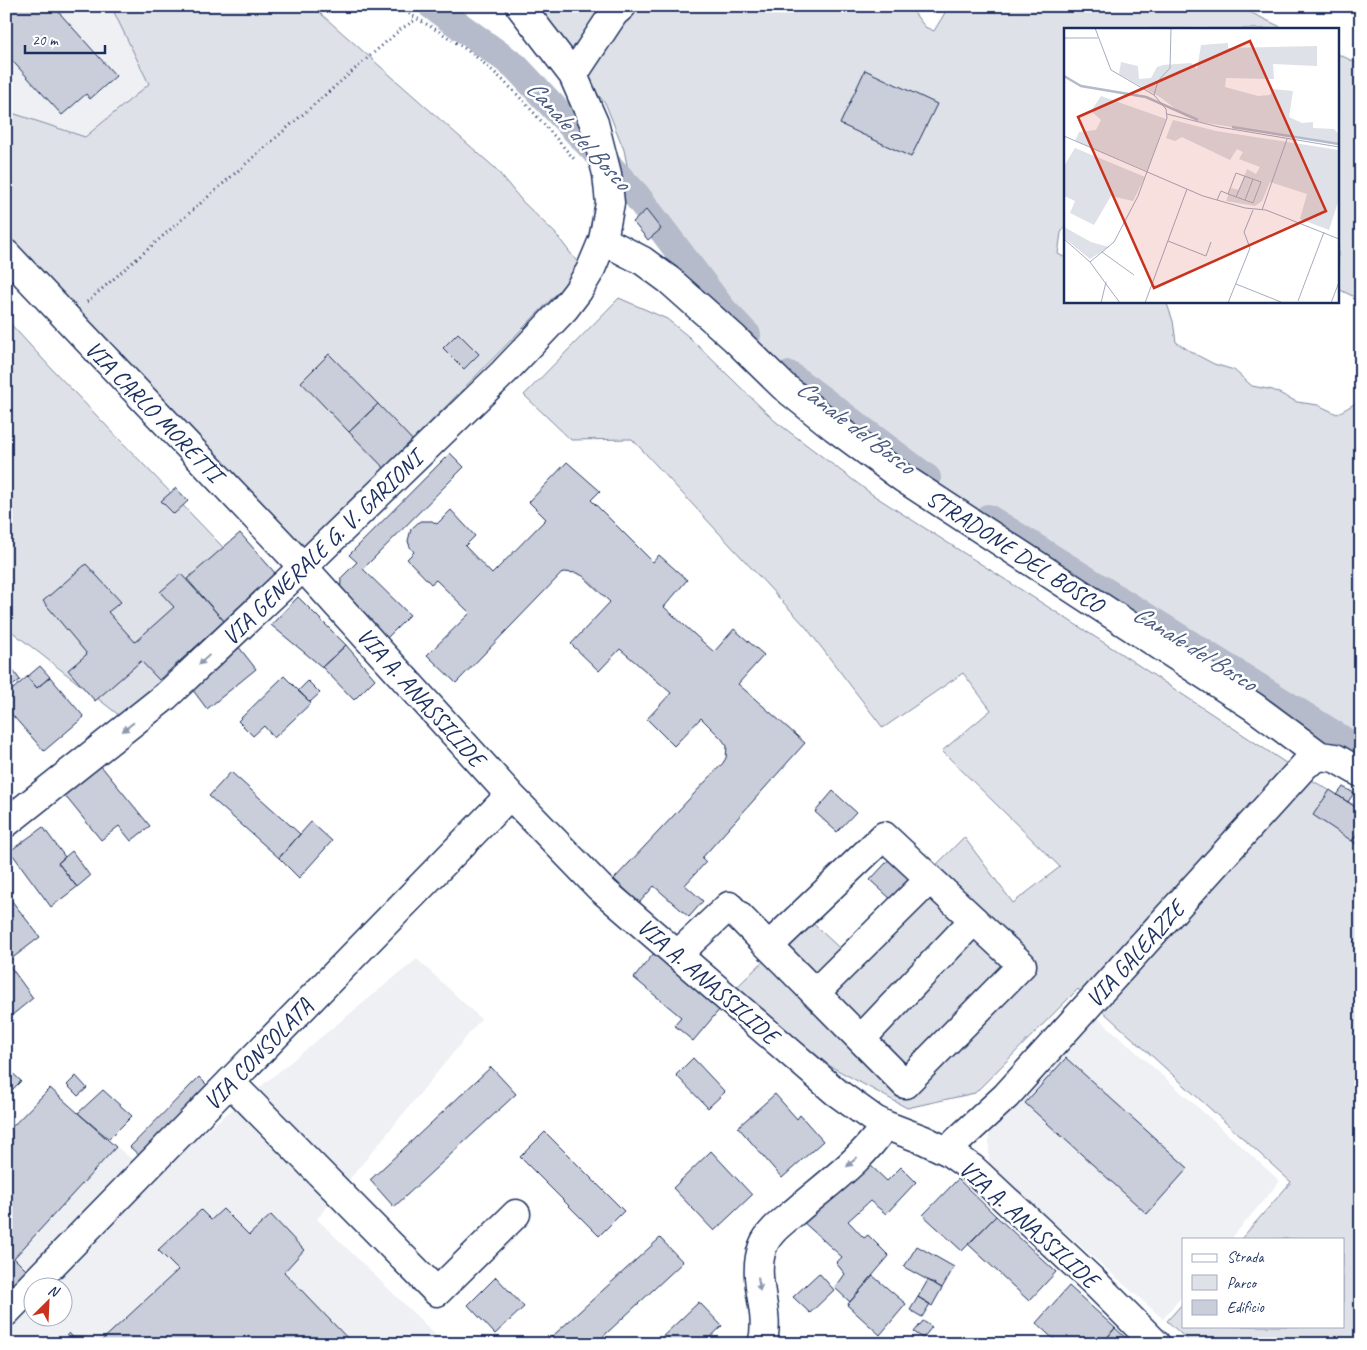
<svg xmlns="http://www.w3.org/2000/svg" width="1367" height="1350" viewBox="0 0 1367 1350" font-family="Caveat,sans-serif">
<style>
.built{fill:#eff0f4;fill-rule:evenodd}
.green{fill:#dee1e7;stroke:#7c88a2}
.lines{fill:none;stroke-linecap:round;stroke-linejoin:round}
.canal{stroke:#b5bbca;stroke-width:28}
.building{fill:#caceda;stroke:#1b2f5e}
.minor-casing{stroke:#1b2f5e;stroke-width:31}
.path{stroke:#1b2f5e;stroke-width:3;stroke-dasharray:1 4;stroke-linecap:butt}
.minor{stroke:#fff;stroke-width:28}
.oneway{fill:#8d97ae}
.labels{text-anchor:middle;stroke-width:5;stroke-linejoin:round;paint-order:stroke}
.street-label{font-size:24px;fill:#1b2f5e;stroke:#fff}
.water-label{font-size:25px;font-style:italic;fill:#49597e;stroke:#fff}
.inset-river{fill:none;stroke:#b5bbca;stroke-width:2.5}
.inset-road{fill:none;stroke:#a4acbf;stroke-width:1}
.view{fill:#c8321e;fill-opacity:0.15;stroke:#c8321e;stroke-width:2.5}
.inset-edge{fill:none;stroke:#1b2f5e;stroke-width:2.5}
</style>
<rect width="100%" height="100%" fill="#fff"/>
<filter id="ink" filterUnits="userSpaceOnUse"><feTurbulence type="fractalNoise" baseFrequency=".02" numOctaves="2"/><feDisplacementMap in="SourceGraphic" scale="10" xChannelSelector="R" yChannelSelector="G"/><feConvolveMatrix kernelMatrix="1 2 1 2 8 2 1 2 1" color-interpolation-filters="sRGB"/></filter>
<g filter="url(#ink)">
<path class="built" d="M 6,6 L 111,6 L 149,84 L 85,137 L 6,111 Z
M 417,959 L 481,1019 L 317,1219 L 445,1344 L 6,1344 L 6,1147 L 57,1100 L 152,1175 ZM 32,1288 L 62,1288 L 62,1318 L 32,1318 Z
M 1095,1015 L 1280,1181 L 1231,1239 L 1183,1239 L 1183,1295 L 1163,1319 L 989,1165 L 989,1133 Z"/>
<path class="green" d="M 111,6 L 312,6 L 495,168 L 523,202 L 555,233 L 582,268 L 298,557 L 6,248 L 6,111 L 85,137 L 149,84 Z
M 532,6 L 909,6 L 925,27 L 934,31 L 949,6 L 1237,6 L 1285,29 L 1066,29 L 1066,224 L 1061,233 L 1058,254 L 1066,258 L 1066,301 L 1166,301 L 1173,321 L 1176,342 L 1193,353 L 1214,364 L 1234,370 L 1252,386 L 1273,390 L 1297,402 L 1318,405 L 1337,414 L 1361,400 L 1361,763 L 1331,744 L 1139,617 L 896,462 L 801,391 L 715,308 L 701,266 L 694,260 L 654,205 L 629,175 L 624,150 L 606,105 Z
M 1338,54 L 1361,65 L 1361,300 L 1338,289 Z
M 619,298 L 667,319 L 689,337 L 775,421 L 873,495 L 1117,651 L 1310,779 L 1361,809 L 1361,1344 L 1192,1344 L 1167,1321 L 1183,1303 L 1183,1326 L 1343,1326 L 1343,1239 L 1241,1239 L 1291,1182 L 1078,989 L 975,1093 L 907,1108 L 830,1066 L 735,989 L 807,918 L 847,955 L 964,837 L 1013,903 L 1060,867 L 942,751 L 991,710 L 963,673 L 883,728 L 805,626 L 632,439 L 571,440 L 524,395 Z
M 6,319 L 51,368 L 266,592 L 120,716 L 6,627 Z"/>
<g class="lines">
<path class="canal" d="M 432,6 L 515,66 L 636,195 L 723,310 L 747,335
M 789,375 L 927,478
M 988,518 L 1361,751"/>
</g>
<path class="building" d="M 6,6 L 56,6 L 55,8 L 116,76 L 90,99 L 86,94 L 62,115 L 6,54 Z
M 865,70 L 937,104 L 911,157 L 840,124 Z
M 646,210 L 661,229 L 648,240 L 633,222 Z
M 458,333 L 479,354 L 464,369 L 443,348 Z
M 329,354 L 378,404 L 349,432 L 301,382 Z
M 378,404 L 415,443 L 386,470 L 349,432 Z
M 450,453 L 464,467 L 363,569 L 410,615 L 382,643 L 340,600 L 341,578 L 357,562 L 349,555 Z
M 567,462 L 600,491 L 591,500 L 653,562 L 659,555 L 687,580 L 664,607 L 714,652 L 734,629 L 764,655 L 738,684 L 805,743 L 702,858 L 706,862 L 685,885 L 703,901 L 689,917 L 654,886 L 639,903 L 614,879 L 723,763 L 726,758 L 727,746 L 721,738 L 701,718 L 674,746 L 647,719 L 671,693 L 620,649 L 599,671 L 571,644 L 610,602 L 583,576 L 577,573 L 563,572 L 456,683 L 427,655 L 470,613 L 436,580 L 431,584 L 407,559 L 414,552 L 410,547 L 408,541 L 411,529 L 420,521 L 432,521 L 437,524 L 451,510 L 475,536 L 465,546 L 492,574 L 546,519 L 529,502 Z
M 176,488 L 188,501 L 174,514 L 161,501 Z
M 240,533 L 275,573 L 224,621 L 187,579 Z
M 86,564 L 121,602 L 108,612 L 135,642 L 174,607 L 160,592 L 181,574 L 224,621 L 159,680 L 141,661 L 95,701 L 68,670 L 87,654 L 43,601 Z
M 298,597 L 346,645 L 322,667 L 271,625 Z
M 346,645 L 375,679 L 354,700 L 322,667 Z
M 238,646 L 256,669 L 207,709 L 189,685 Z
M 9,665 L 20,680 L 6,691 L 6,667 Z
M 40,666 L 50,677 L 37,688 L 27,677 Z
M 284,676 L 311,703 L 274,738 L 264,726 L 253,736 L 238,721 Z
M 27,677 L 37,688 L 50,677 L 84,717 L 44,751 L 6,708 L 6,695 Z
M 308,681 L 320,693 L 310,702 L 298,691 Z
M 97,761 L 150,826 L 131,841 L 119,826 L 101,840 L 61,791 Z
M 231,772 L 300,834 L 279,858 L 209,796 Z
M 1343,787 L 1354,793 L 1348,802 L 1337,795 Z
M 1330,790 L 1361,811 L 1361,828 L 1352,841 L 1313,815 Z
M 833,791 L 856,812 L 837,832 L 815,812 Z
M 311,822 L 332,841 L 299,878 L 279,858 Z
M 43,827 L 65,857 L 58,863 L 77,887 L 51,907 L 10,851 Z
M 1361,828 L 1361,847 L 1352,841 Z
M 898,850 L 921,872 L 893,901 L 870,880 Z
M 72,851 L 90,876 L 77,887 L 58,863 Z
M 8,896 L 40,937 L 6,963 L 6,897 Z
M 654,953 L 720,1009 L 693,1041 L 674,1025 L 681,1017 L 634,978 Z
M 7,962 L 33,998 L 11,1016 L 6,1009 Z
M 693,1058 L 725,1092 L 708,1108 L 676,1075 Z
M 1066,1058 L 1188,1168 L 1147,1214 L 1025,1103 Z
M 6,1067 L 21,1081 L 6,1096 Z
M 491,1067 L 516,1094 L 394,1207 L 370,1180 Z
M 76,1076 L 87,1088 L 78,1096 L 67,1085 Z
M 199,1077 L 209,1087 L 141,1157 L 130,1147 Z
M 50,1088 L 116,1147 L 14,1258 L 27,1271 L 6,1292 L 6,1133 Z
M 103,1090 L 132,1116 L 109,1139 L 78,1113 Z
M 775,1094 L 797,1119 L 800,1115 L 823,1141 L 782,1178 L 738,1127 Z
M 545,1132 L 624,1211 L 599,1236 L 520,1157 Z
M 711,1151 L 752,1195 L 714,1231 L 673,1188 Z
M 868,1163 L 887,1181 L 901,1167 L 916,1182 L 886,1214 L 870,1201 L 848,1221 L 864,1238 L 868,1235 L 889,1256 L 850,1302 L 835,1288 L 845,1274 L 836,1263 L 842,1257 L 802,1221 Z
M 958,1179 L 996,1216 L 962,1251 L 923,1215 Z
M 223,1209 L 249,1235 L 271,1215 L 304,1250 L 284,1272 L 353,1344 L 98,1344 L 178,1270 L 158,1250 L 201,1210 L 211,1220 Z
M 996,1216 L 1056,1272 L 1029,1301 L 968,1244 Z
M 660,1238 L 683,1262 L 595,1344 L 544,1344 Z
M 917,1246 L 954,1267 L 942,1288 L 904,1267 Z
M 819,1273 L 834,1290 L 810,1313 L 793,1297 Z
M 873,1276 L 906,1304 L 880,1335 L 847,1305 Z
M 496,1277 L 524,1307 L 495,1334 L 468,1305 Z
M 928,1280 L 942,1288 L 932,1306 L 918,1297 Z
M 1069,1286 L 1115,1328 L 1102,1344 L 1059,1344 L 1036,1323 Z
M 918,1297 L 930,1304 L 922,1317 L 910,1310 Z
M 699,1302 L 722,1326 L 703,1344 L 664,1344 L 660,1339 Z
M 923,1321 L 932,1327 L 923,1338 L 914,1332 Z
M 1115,1328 L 1129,1341 L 1127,1344 L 1102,1344 Z
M 69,1333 L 79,1344 L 58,1344 Z"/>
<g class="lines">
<g class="minor-casing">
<path id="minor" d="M 573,75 L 614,13 L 622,6
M 603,240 L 643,261 L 669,280 L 734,338 L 783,386 L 834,427 L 903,478 L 1254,707 L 1320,756
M 6,254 L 303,567 L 510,795 L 599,887 L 836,1092 L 875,1120 L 885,1125 L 924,1140 L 949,1152 L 973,1169 L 1092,1280 L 1156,1344
M 1320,756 L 1335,758 L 1361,773
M 6,823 L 166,696 L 303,567 L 504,372 L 565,308 L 578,291 L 590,271 L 603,240 L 610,203 L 607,174 L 594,123 L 573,75 L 520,6
M 678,954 L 729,906 L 905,1084 L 1022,965 L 884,836 L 769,946
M 815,993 L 930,879
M 861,1039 L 974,920
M 230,1082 L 437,1292 L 516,1214
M 949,1152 L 957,1141 L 1006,1096 L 1306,764 L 1320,756
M 6,1312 L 510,795
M 762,1344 C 772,1311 750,1281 763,1246 C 769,1231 785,1220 797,1210 C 827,1184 863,1159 885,1125"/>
</g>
<path class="path" d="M 396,6 C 417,19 438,30 458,44 C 504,74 539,119 575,160
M 87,302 L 401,29 L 417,19"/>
<use href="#minor" class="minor"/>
</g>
<defs><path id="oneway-solid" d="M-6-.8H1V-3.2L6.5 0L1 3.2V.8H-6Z" transform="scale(1.25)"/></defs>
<g class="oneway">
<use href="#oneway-solid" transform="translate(204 660) rotate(137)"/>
<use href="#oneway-solid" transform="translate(128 727) rotate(142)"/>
<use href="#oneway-solid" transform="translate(852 1162) rotate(138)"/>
<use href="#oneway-solid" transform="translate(759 1284) rotate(82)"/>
</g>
</g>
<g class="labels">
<g class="street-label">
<text transform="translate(154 411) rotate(46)" y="8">VIA CARLO MORETTI</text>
<text transform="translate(322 548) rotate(-44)" y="8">VIA GENERALE G. V. GARIONI</text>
<text transform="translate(1015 551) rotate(33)" y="8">STRADONE DEL BOSCO</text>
<text transform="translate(421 697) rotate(48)" y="8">VIA A. ANASSILIDE</text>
<text transform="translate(1135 954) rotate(-48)" y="8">VIA GALEAZZE</text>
<text transform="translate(708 981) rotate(41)" y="8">VIA A. ANASSILIDE</text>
<text transform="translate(258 1054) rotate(-46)" y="8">VIA CONSOLATA</text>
<text transform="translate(1029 1224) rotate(42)" y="8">VIA A. ANASSILIDE</text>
</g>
<g class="water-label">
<text transform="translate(579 134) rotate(47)" y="9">Canale del Bosco</text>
<text transform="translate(856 426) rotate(37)" y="9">Canale del Bosco</text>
<text transform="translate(1195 647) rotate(32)" y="9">Canale del Bosco</text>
</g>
</g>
<g transform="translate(1064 28)">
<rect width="275" height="275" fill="#fff"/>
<path d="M 164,15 L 164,20 L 253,18 L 253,38 L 209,36 L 210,51 L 162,50 L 161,59 L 194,68 L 206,67 L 209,61 L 229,63 L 225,89 L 238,95 L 249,94 L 249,100 L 270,101 L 275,106 L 275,117 L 137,94 L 121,88 L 96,69 L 55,46 L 57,34 L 74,38 L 75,51 L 87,50 L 93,39 L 99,37 L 127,35 L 133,41 L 137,17 ZM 37,68 L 102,91 L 83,143 L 11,113 L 15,104 L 32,102 L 37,92 L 27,83 ZM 109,92 L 152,103 L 275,122 L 275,171 L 265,202 L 236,191 L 243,166 L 206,154 L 198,173 L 191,178 L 162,173 L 167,160 L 175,162 L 183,141 L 192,146 L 196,139 L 175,131 L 179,124 L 173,121 L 166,132 L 118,109 L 111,113 L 102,110 ZM 11,120 L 81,149 L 69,173 L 47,168 L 30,197 L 6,185 L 11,173 L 0,168 L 0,138 ZM 0,199 L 27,214 L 45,219 L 26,231 L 0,210 Z" fill="#dee1e7"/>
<path class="inset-river" d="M 0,48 L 17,58 L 82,69 L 134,92M 168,99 L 275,116"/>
<path class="inset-road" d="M 0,10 L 34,10M 90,67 L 94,53 L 106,40 L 107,0M 103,86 L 155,99 L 275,119M 0,108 L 139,168 L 181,180 L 202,182 L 275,211M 172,169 L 181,148M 153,172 L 157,163 L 164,166 L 189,175 L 197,154 L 172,145 L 164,166M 181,172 L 189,151M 198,182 L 223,111M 0,211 L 26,234 L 56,275M 104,213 L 142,228 L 147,214M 38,224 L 70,247M 26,234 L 50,214 L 74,168 L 103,90 L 102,81 L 90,67 L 47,42 L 31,0M 172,256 L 217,274M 234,273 L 260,204M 37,275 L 42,254M 81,275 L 123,161M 164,275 L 186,220 L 180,204 L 189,182M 267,275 L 275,254"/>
<path class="view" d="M 186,13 L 262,183 L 90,260 L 14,89 Z"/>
<rect width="275" height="275" class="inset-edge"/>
</g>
<rect width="1367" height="1350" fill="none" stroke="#fff" stroke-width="25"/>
<rect x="12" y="12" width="1342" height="1325" fill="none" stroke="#1b2f5e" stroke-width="2" filter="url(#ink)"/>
<rect x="1182" y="1238" width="162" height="90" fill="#ffffff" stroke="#a4acbf"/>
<rect x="1192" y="1254" width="25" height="8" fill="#ffffff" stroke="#a4acbf"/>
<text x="1227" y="1262" font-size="15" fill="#1b2f5e">Strada</text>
<rect x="1192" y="1275" width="25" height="15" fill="#dee1e7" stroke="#a4acbf"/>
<text x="1227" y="1288" font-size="15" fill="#1b2f5e">Parco</text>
<rect x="1192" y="1300" width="25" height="15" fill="#caceda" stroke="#a4acbf"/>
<text x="1227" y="1312" font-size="15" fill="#1b2f5e">Edificio</text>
<g transform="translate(48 1302) rotate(24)"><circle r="24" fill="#ffffff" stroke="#a4acbf"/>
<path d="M0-4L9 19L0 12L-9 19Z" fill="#c8321e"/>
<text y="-8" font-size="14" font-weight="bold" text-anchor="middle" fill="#1b2f5e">N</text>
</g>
<path d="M25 45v8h80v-8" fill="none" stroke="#1b2f5e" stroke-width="2.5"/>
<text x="32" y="45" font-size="15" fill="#1b2f5e" stroke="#ffffff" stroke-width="4" paint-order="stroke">20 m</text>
</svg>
